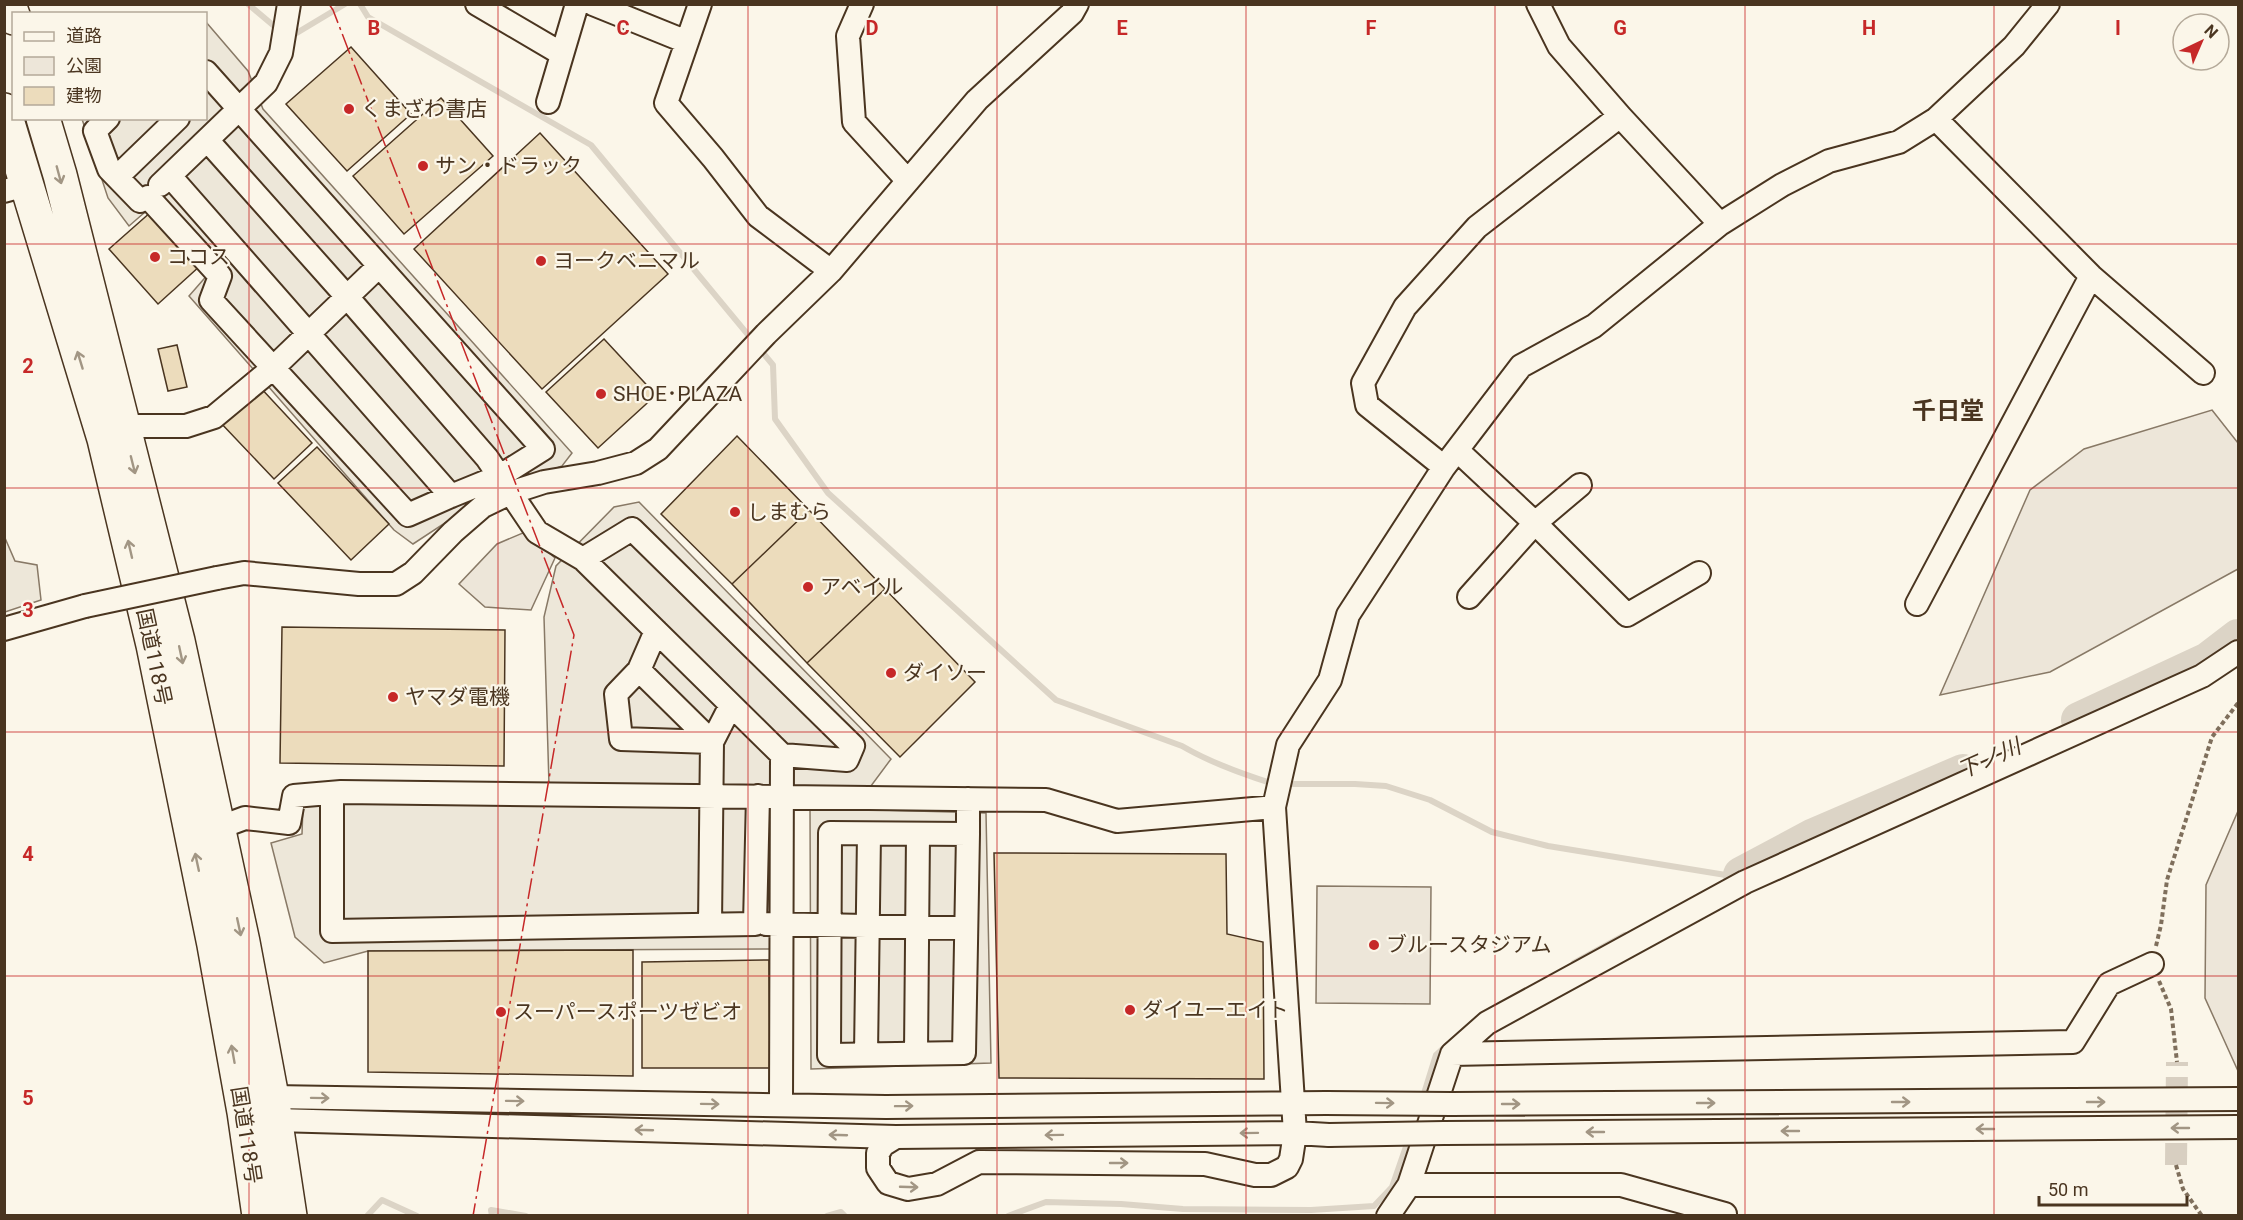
<svg xmlns="http://www.w3.org/2000/svg" width="2243" height="1220" viewBox="0 0 2243 1220" font-family="Roboto,'Noto Sans JP',sans-serif">
<style>
.green{fill:#ede6d9;stroke:#887966;stroke-width:1.5}
.parking{fill:#ede7d9;stroke:#887966;stroke-width:1.5}
.lines{fill:none;stroke-linecap:round;stroke-linejoin:round}
.stream{stroke:#dcd4c6;stroke-width:6}
.river{stroke:#dcd4c6;stroke-width:36}
.building{fill:#ecdcbc;stroke:#4a3520;stroke-width:1.5}
.minor-tunnel{stroke:#d8cfc1;stroke-width:22;stroke-dasharray:22 11;stroke-linecap:butt}
.minor-casing{stroke:#4a3520;stroke-width:26}
.highway-casing{stroke:#4a3520;stroke-width:36}
.path{stroke:#7f6f5c;stroke-width:4;stroke-dasharray:4.5 3;stroke-linecap:butt}
.minor{stroke:#fbf6e9;stroke-width:22}
.highway{stroke:#fbf6e9;stroke-width:33}
.minor-bridge-casing{stroke:#4a3520;stroke-width:26;stroke-linecap:butt}
.minor-bridge{stroke:#fbf6e9;stroke-width:22}
.power{stroke:#c62828;stroke-width:1.5;stroke-dasharray:21 4.5 3 4.5;stroke-linecap:butt}
.oneway{stroke:#a29684}
.grid{fill:none;stroke:#c62828;stroke-width:1.5;stroke-opacity:0.55}
.poi-dot{fill:#c62828;stroke:#fbf6e9;stroke-width:2}
.labels{text-anchor:middle;stroke-width:4.5;stroke-linejoin:round;paint-order:stroke}
.poi-label{font-size:21px;fill:#4a3520;stroke:#fbf6e9;text-anchor:start}
.street-label{font-size:21px;fill:#4a3520;stroke:#fbf6e9}
.water-label{font-size:22px;font-style:italic;fill:#4a3520;stroke:#fbf6e9}
.quarter-label{font-size:24px;font-weight:bold;fill:#4a3520;stroke:#fbf6e9}
.grid-label{font-size:20px;text-anchor:middle;font-weight:bold;fill:#c62828;stroke:#fbf6e9;stroke-width:4.5;stroke-linejoin:round;paint-order:stroke}
</style>
<rect width="100%" height="100%" fill="#fbf6e9"/>
<path class="green" d="M 2212,410 L 2238,443 L 2238,569 L 2050,672 L 1940,695 L 2030,490 L 2084,449 Z
M 525,532 L 555,558 L 531,610 L 485,607 L 459,584 L 497,544 Z
M 2238,811 L 2238,1071 L 2205,998 L 2206,885 Z
M 1317,886 L 1431,887 L 1430,1004 L 1316,1003 Z"/>
<path class="parking" d="M 206,22 L 248,71 L 263,109 L 572,453 L 562,466 L 489,494 L 413,544 L 394,530 L 189,296 L 210,272 L 152,206 L 129,226 L 108,198 L 82,119 L 206,118 Z
M 639,502 L 891,759 L 868,790 L 549,785 L 544,617 L 556,566 L 614,507 Z
M 5,538 L 15,561 L 37,565 L 41,600 L 5,612 Z
M 789,797 L 788,949 L 368,951 L 324,963 L 295,937 L 271,843 L 302,834 L 303,805 Z
M 810,808 L 986,813 L 991,1063 L 811,1069 Z"/>
<g class="lines">
<path class="stream" d="M 248,4 L 280,31
M 360,4 L 368,17 L 591,145 L 773,365 L 775,419 L 828,493 L 1056,700 L 1182,746 C 1211,763 1242,774 1274,784
M 290,37 L 345,4
M 1284,784 L 1355,784 L 1386,786 L 1430,800 L 1492,832 L 1548,846 L 1738,877
M 1574,963 L 1625,935
M 1422,1100 L 1436,1055 L 1447,1045
M 367,1216 L 382,1200 L 417,1216
M 492,1216 L 491,1210 L 526,1216
M 827,1216 L 841,1212 L 845,1216
M 1008,1216 L 1046,1202 L 1121,1204 L 1183,1209 L 1311,1210 L 1374,1206 L 1392,1187 L 1409,1138"/>
<path class="river" d="M 2079,720 L 2208,660 L 2238,637
M 1741,875 L 1814,836 L 1963,772"/>
</g>
<path class="building" d="M 351,47 L 411,114 L 347,171 L 286,104 Z
M 441,98 L 493,156 L 404,234 L 353,176 Z
M 540,133 L 668,274 L 542,389 L 414,249 Z
M 152,211 L 201,265 L 158,304 L 109,249 Z
M 604,339 L 656,395 L 598,448 L 546,392 Z
M 177,345 L 187,387 L 168,391 L 158,349 Z
M 258,385 L 312,443 L 274,479 L 219,421 Z
M 737,436 L 809,510 L 732,584 L 661,514 Z
M 317,447 L 389,524 L 351,560 L 278,483 Z
M 809,510 L 885,589 L 807,663 L 732,584 Z
M 885,589 L 975,682 L 900,757 L 807,663 Z
M 282,627 L 505,630 L 504,766 L 280,763 Z
M 994,853 L 1226,854 L 1227,934 L 1263,942 L 1264,1079 L 999,1078 Z
M 633,950 L 633,1076 L 368,1072 L 368,951 Z
M 769,960 L 770,1068 L 642,1068 L 642,962 Z"/>
<g class="lines">
<path class="minor-tunnel" d="M 2176,1165 L 2177,1062"/>
<g class="minor-casing">
<path id="minor" d="M 477,4 L 562,54
M 593,4 L 687,42
M 700,4 L 666,103 L 713,158 L 758,216 L 831,271
M 862,4 L 848,36 L 854,122 L 908,181
M 1538,4 L 1559,46 L 1620,116 L 1720,224
M 548,102 L 577,4
M 108,118 L 95,131 L 109,169 L 140,201 L 148,197 L 220,276 L 211,300 L 408,515 L 451,496
M 1936,119 L 2091,276 L 2203,373
M 208,141 L 348,298 L 487,458 L 537,532 L 583,559 L 782,755 L 781,1105
M 170,176 L 451,496 L 500,476 L 543,449 L 206,72
M 117,177 L 178,118
M 160,185 L 266,83 L 281,53 L 289,4
M 4,191 L 26,185
M 123,426 L 186,426 L 214,417 L 273,368 L 378,267
M 1458,451 L 1535,523 L 1627,615 L 1699,573
M 1444,467 L 1367,405 L 1363,383 L 1405,307 L 1477,227 L 1620,116
M 583,559 L 632,529 L 853,746 L 847,760 L 782,755
M 217,578 L 244,573 L 359,584 L 396,584 L 413,573 L 453,532 L 483,506 L 510,493 L 544,482 L 598,473 L 636,463 L 658,449 L 766,334 L 831,271 L 977,100 L 1072,13 L 1077,4
M 1469,597 L 1535,523 L 1580,485
M 1917,604 L 2091,276
M 4,629 L 85,606
M 656,631 L 639,670 L 712,742
M 639,670 L 616,694 L 621,739 L 712,742
M 332,793 L 332,931 L 755,924 L 758,796
M 218,828 L 245,818 L 289,823 L 294,796 L 341,792 L 1046,800 L 1117,821 L 1274,807
M 968,834 L 830,833 L 829,1055 L 964,1053 L 968,834 L 968,799
M 710,924 L 712,742 L 731,705
M 766,924 L 966,928
M 916,1052 L 918,835
M 866,1054 L 869,834
M 1452,1054 L 2073,1042 L 2109,984 L 2152,964
M 261,1103 L 272,1097 L 886,1107 L 1326,1103
M 1452,1104 L 2238,1099
M 263,1117 L 276,1120 L 896,1137 L 1295,1133 L 1329,1135
M 1444,1133 L 2238,1127
M 896,1137 L 883,1145 L 878,1153 L 878,1168 L 888,1183 L 908,1189 L 937,1184 L 979,1162 L 1205,1164 L 1255,1175 L 1271,1175 L 1287,1167 L 1291,1159 L 1295,1133 L 1274,807 L 1288,745 L 1330,680 L 1348,615 L 1444,467 L 1521,366 L 1594,326 L 1720,224 L 1782,185 L 1829,161 L 1899,142 L 1936,119 L 2014,46 L 2048,4
M 1409,1185 L 1621,1185 L 1725,1214
M 1388,1216 L 1409,1185 L 1452,1054 L 1487,1023 L 1745,882 L 2202,676 L 2238,652"/>
</g>
<g class="highway-casing">
<path id="highway" d="M 9,4 L 14,18
M 4,110 L 104,439 L 153,645 L 214,945 L 244,1112 L 259,1216
M 43,118 L 60,175 L 178,641 L 243,942 L 272,1097 L 290,1216"/>
</g>
<path class="path" d="M 2156,946 L 2161,925 L 2167,880 L 2212,737 L 2238,703
M 2159,981 L 2171,1009 L 2177,1062
M 2176,1165 L 2183,1189 L 2202,1216"/>
<use href="#minor" class="minor"/>
<use href="#highway" class="highway"/>
<g class="minor-bridge-casing">
<path id="minor-bridge" d="M 85,606 L 217,578
M 1326,1103 L 1452,1104
M 1329,1135 L 1444,1133"/>
</g>
<use href="#minor-bridge" class="minor-bridge"/>
<path class="power" d="M 329,4 L 333,10 L 574,635 L 473,1216"/>
</g>
<defs><path id="oneway-shaft" d="M-6 0H5M1.5-3L5.5 0L1.5 3" fill="none" stroke-width="1.6" stroke-linecap="round" stroke-linejoin="round" transform="scale(1.5)"/></defs>
<g class="oneway">
<use href="#oneway-shaft" transform="translate(59 175) rotate(75)"/>
<use href="#oneway-shaft" transform="translate(80 360) rotate(-107)"/>
<use href="#oneway-shaft" transform="translate(133 465) rotate(76)"/>
<use href="#oneway-shaft" transform="translate(130 549) rotate(-103)"/>
<use href="#oneway-shaft" transform="translate(181 655) rotate(78)"/>
<use href="#oneway-shaft" transform="translate(197 862) rotate(-102)"/>
<use href="#oneway-shaft" transform="translate(239 927) rotate(78)"/>
<use href="#oneway-shaft" transform="translate(233 1054) rotate(-100)"/>
<use href="#oneway-shaft" transform="translate(320 1098) rotate(1)"/>
<use href="#oneway-shaft" transform="translate(515 1101) rotate(1)"/>
<use href="#oneway-shaft" transform="translate(1901 1102)"/>
<use href="#oneway-shaft" transform="translate(2096 1102)"/>
<use href="#oneway-shaft" transform="translate(1385 1103) rotate(1)"/>
<use href="#oneway-shaft" transform="translate(1706 1103)"/>
<use href="#oneway-shaft" transform="translate(710 1104) rotate(1)"/>
<use href="#oneway-shaft" transform="translate(1511 1104)"/>
<use href="#oneway-shaft" transform="translate(904 1106) rotate(-1)"/>
<use href="#oneway-shaft" transform="translate(2180 1128) rotate(180)"/>
<use href="#oneway-shaft" transform="translate(1985 1129) rotate(180)"/>
<use href="#oneway-shaft" transform="translate(644 1130) rotate(-178)"/>
<use href="#oneway-shaft" transform="translate(1790 1131) rotate(180)"/>
<use href="#oneway-shaft" transform="translate(1595 1132) rotate(180)"/>
<use href="#oneway-shaft" transform="translate(1249 1133) rotate(179)"/>
<use href="#oneway-shaft" transform="translate(838 1135) rotate(-178)"/>
<use href="#oneway-shaft" transform="translate(1054 1135) rotate(179)"/>
<use href="#oneway-shaft" transform="translate(1119 1163)"/>
<use href="#oneway-shaft" transform="translate(909 1187) rotate(2)"/>
</g>
<path class="grid" d="M 249,4 L 249,1216M 498,4 L 498,1216M 748,4 L 748,1216M 997,4 L 997,1216M 1246,4 L 1246,1216M 1495,4 L 1495,1216M 1745,4 L 1745,1216M 1994,4 L 1994,1216M 4,244 L 2238,244M 4,488 L 2238,488M 4,732 L 2238,732M 4,976 L 2238,976"/>
<g class="poi-dot">
<circle cx="349" cy="109" r="6"/>
<circle cx="423" cy="166" r="6"/>
<circle cx="155" cy="257" r="6"/>
<circle cx="541" cy="261" r="6"/>
<circle cx="601" cy="394" r="6"/>
<circle cx="735" cy="512" r="6"/>
<circle cx="808" cy="587" r="6"/>
<circle cx="891" cy="673" r="6"/>
<circle cx="393" cy="697" r="6"/>
<circle cx="1374" cy="945" r="6"/>
<circle cx="1130" cy="1010" r="6"/>
<circle cx="501" cy="1012" r="6"/>
</g>
<g class="labels">
<g class="poi-label">
<text x="361" y="116">くまざわ書店</text>
<text x="435" y="173">サン・ドラック</text>
<text x="167" y="264">ココス</text>
<text x="553" y="268">ヨークベニマル</text>
<text x="613" y="401">SHOE･PLAZA</text>
<text x="747" y="519">しまむら</text>
<text x="820" y="594">アベイル</text>
<text x="903" y="680">ダイソー</text>
<text x="405" y="704">ヤマダ電機</text>
<text x="1386" y="952">ブルースタジアム</text>
<text x="1142" y="1017">ダイユーエイト</text>
<text x="513" y="1019">スーパースポーツゼビオ</text>
</g>
<g class="street-label">
<text transform="translate(154 657) rotate(78)" y="7">国道118号</text>
<text transform="translate(246 1135) rotate(81)" y="7">国道118号</text>
</g>
<g class="water-label">
<text transform="translate(1989 758) rotate(-24)" y="8">下ノ川</text>
</g>
<g class="quarter-label">
<text x="1948" y="419">千日堂</text>
</g>
</g>
<g class="grid-label">
<text x="374" y="35">B</text>
<text x="623" y="35">C</text>
<text x="872" y="35">D</text>
<text x="1122" y="35">E</text>
<text x="1371" y="35">F</text>
<text x="1620" y="35">G</text>
<text x="1869" y="35">H</text>
<text x="2118" y="35">I</text>
<text x="28" y="373">2</text>
<text x="28" y="617">3</text>
<text x="28" y="861">4</text>
<text x="28" y="1105">5</text>
</g>
<rect width="2243" height="1220" fill="none" stroke="#4a3520" stroke-width="12"/>
<rect x="12" y="12" width="195" height="108" fill="#fbf6e9" stroke="#b4a999" stroke-width="1.5"/>
<rect x="24" y="32" width="30" height="9" fill="#fbf6e9" stroke="#b4a999" stroke-width="1.5"/>
<text x="66" y="42" font-size="18" fill="#4a3520">道路</text>
<rect x="24" y="57" width="30" height="18" fill="#ede6d9" stroke="#b4a999" stroke-width="1.5"/>
<text x="66" y="72" font-size="18" fill="#4a3520">公園</text>
<rect x="24" y="87" width="30" height="18" fill="#ecdcbc" stroke="#b4a999" stroke-width="1.5"/>
<text x="66" y="102" font-size="18" fill="#4a3520">建物</text>
<g transform="translate(2201 42) rotate(44)"><circle r="28" fill="#fbf6e9" stroke="#b4a999" stroke-width="1.5"/>
<path d="M0-4.5L10 22L0 15L-10 22Z" fill="#c62828"/>
<text y="-9" font-size="16" font-weight="bold" text-anchor="middle" fill="#4a3520">N</text>
</g>
<path d="M2039 1196v9h148v-9" fill="none" stroke="#4a3520" stroke-width="3"/>
<text x="2048" y="1196" font-size="18" fill="#4a3520" stroke="#fbf6e9" stroke-width="4.5" paint-order="stroke">50 m</text>
</svg>
